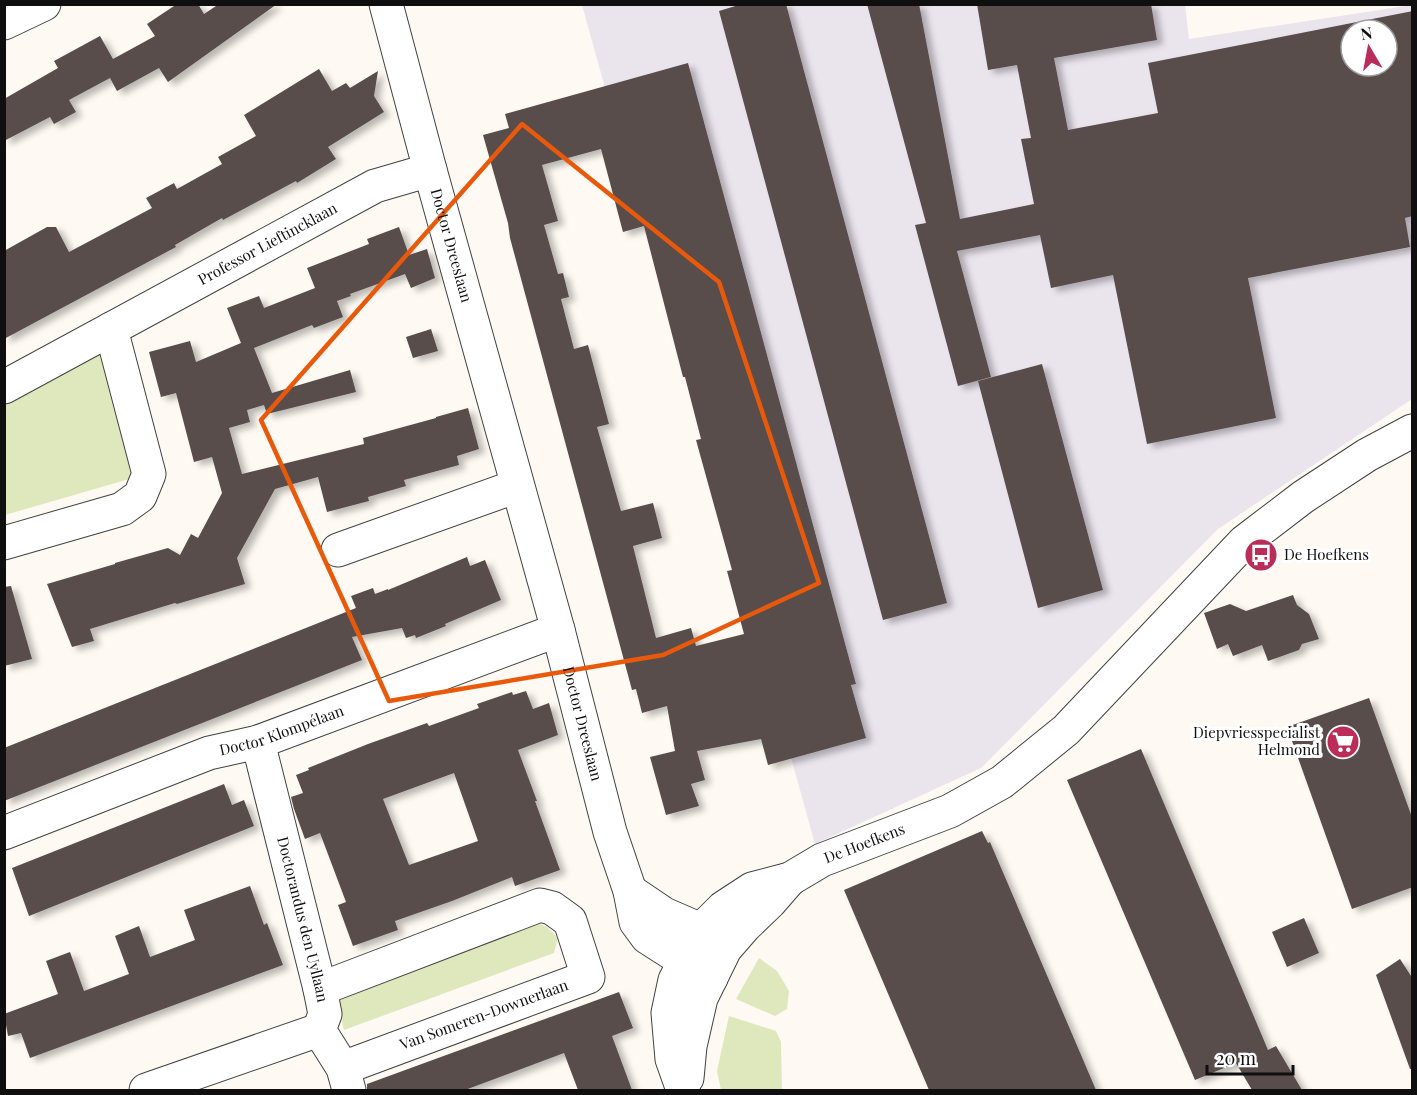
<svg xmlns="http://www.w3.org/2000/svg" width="1417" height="1095" viewBox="0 0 1417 1095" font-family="'Playfair Display',serif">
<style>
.industrial{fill:#eae4ed;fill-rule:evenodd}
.green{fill:#dfe8bc}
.building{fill:#584d4c;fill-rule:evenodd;filter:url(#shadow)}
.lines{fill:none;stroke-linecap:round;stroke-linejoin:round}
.minor-casing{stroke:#424242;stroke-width:35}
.minor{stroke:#fff;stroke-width:33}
.marked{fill:none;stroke:#e8590c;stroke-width:4.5;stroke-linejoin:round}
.labels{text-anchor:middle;stroke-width:6;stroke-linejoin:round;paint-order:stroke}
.street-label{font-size:15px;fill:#0f0f0f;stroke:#fff}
.poi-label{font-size:15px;fill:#0f0f0f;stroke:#fff;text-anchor:start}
</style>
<defs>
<filter id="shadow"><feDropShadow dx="6" dy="4" stdDeviation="3" flood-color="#0004"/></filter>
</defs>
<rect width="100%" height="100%" fill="#fef9f2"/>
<path class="industrial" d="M 582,5 L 1185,5 L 1189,39 L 1412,5 L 1412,399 L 1218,529 L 981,768 L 815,844 ZM 1351,30 L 1387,30 L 1387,66 L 1351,66 Z"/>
<path class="green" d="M 108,347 L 143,475 L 5,515 L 5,404 Z
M 534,921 L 547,927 L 558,938 L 554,953 L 344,1030 L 334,986 Z
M 759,958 L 777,971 L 789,991 L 787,1009 L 775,1016 L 736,999 Z
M 729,1016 L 776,1031 L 781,1042 L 782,1090 L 721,1090 L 717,1071 Z"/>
<path class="building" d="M 177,4 L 198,4 L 204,14 L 219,4 L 277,4 L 168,82 L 159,68 L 117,91 L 110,78 L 69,100 L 76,112 L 54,124 L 50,117 L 4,141 L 4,99 L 58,68 L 54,61 L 100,36 L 113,59 L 155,36 L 147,24 Z
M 742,4 L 786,4 L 947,603 L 883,620 L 719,11 Z
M 867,4 L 919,4 L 960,219 L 1034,204 L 1021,139 L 1031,138 L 1017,65 L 988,70 L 977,4 L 1151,4 L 1157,40 L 1054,58 L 1068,130 L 1158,113 L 1148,63 L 1413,11 L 1413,216 L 1405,218 L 1410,247 L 1248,278 L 1276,418 L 1147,444 L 1113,275 L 1051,288 L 1040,235 L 957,251 L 991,377 L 958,386 L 915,225 L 926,223 ZM 1351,30 L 1387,30 L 1387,66 L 1351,66 Z
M 688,63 L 856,684 L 851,685 L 866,738 L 768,765 L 761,739 L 697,751 L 705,780 L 691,784 L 699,806 L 666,815 L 650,757 L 675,751 L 667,706 L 642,713 L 636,689 L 632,690 L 510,238 L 508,223 L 483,135 L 509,128 L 505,114 ZM 601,149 L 623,232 L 644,226 L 683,377 L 685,377 L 701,439 L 696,440 L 732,570 L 727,571 L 744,634 L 696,646 L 691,628 L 656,638 L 633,546 L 662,538 L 653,503 L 621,511 L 597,427 L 609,424 L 588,345 L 574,349 L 561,299 L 569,297 L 563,273 L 558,274 L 544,225 L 558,221 L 542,165 Z
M 319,69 L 332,91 L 346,83 L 350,88 L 378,71 L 374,96 L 384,112 L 328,147 L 336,159 L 297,183 L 296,181 L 223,220 L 222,218 L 175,245 L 176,247 L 4,339 L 4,251 L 47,227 L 56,227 L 69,252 L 152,208 L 146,198 L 174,183 L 177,189 L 222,164 L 218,157 L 256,136 L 244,115 Z
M 399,227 L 409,255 L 427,249 L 435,278 L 411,288 L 405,274 L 350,294 L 351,296 L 337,301 L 343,317 L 314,328 L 312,325 L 254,348 L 272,393 L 350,370 L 356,392 L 267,414 L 264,405 L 247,410 L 250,422 L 229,428 L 242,474 L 364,444 L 363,438 L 436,418 L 436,417 L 468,408 L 479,449 L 457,456 L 459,465 L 404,480 L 406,486 L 368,497 L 369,501 L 327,512 L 318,477 L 275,489 L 237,558 L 245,584 L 177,604 L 175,603 L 90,629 L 94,641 L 72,647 L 47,584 L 115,564 L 115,563 L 168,548 L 180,555 L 191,534 L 198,538 L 222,493 L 212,457 L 194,462 L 176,393 L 161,397 L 149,352 L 190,341 L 196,362 L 241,343 L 227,308 L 259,296 L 264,308 L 315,288 L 307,268 L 369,244 L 367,239 Z
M 431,329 L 438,351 L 413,358 L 406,337 Z
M 1042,364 L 1103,590 L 1038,608 L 978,381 Z
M 467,557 L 470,566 L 485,560 L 501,600 L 445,624 L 446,626 L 416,638 L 415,635 L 406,638 L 402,628 L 352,637 L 362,660 L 4,801 L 4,748 L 356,608 L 351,596 L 373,588 L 375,594 L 388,589 L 388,590 Z
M 11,586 L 32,659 L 4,666 L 4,587 Z
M 1293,595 L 1297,605 L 1309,614 L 1319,639 L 1302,644 L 1299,650 L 1268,661 L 1262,645 L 1233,656 L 1228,644 L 1217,649 L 1204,613 L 1230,604 L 1246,611 Z
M 526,691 L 533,709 L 549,703 L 558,735 L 518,750 L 537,801 L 535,801 L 560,870 L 515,886 L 512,877 L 452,901 L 395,921 L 398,930 L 353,946 L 338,905 L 346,902 L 320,833 L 305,839 L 294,809 L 291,797 L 303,793 L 296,775 L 309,770 L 308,768 L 368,744 L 427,723 L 429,726 L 479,708 L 477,704 L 512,692 L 513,695 ZM 454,773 L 478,841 L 409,865 L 383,799 Z
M 1369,698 L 1413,820 L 1413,887 L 1352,909 L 1287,727 Z
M 1141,749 L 1268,1050 L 1276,1046 L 1302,1090 L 1252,1090 L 1236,1063 L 1195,1080 L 1067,780 Z
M 224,784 L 232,805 L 244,800 L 254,826 L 29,916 L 12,868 Z
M 982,831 L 988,843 L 990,842 L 1096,1090 L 929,1090 L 844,890 Z
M 250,886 L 264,925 L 267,923 L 283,965 L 30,1058 L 21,1033 L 8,1036 L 4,1014 L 58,994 L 46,961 L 70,952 L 84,991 L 129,974 L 115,936 L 139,926 L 150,957 L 195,940 L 184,910 Z
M 1304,918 L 1319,953 L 1287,967 L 1272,932 Z
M 1400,959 L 1413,979 L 1413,1069 L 1410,1069 L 1376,975 Z
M 619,992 L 633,1028 L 612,1036 L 632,1090 L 578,1090 L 564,1053 L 465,1090 L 367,1090 L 367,1084 Z"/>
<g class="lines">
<g class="minor-casing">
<g id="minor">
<path id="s1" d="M 386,4 L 430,170 L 558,630 L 610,832 L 630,891 L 636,922 L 647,937 L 711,978"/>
<path d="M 4,23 L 44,4"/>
<path id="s2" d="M 4,387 L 375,186 L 430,170"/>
<path d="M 4,543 L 122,509 L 140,496 L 149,474 L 111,329"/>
<path d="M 338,550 L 517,486"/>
<path id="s3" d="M 258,742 L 320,989 L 325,1014 L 319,1030 L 343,1068 L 349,1090"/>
<path id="s4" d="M 4,833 L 209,753 L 258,742 L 558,630"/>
<path d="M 630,891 L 664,914 L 701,930 L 719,944"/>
<path d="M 320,989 L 540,905 L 552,908 L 570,921 L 588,977 L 343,1068"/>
<path d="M 687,1078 L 690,1046 L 701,998 L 725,949 L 745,926 L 770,902 L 790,879"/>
<path d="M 146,1090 L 319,1030"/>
<path id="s5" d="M 683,1090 L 672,1059 L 668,1013 L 675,980 L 701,930 L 723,908 L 752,889 L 790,879 L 822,860 L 950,811 L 1002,782 L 1066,730 L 1244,542 L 1303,497 L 1367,455 L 1412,431"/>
</g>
</g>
<use href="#minor" class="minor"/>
</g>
<path class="marked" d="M 522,124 L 719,282 L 819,583 L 663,655 L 389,701 L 261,420 Z"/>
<defs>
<g id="bus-disc" transform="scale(1.725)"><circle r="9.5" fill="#ba2c5a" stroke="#fff"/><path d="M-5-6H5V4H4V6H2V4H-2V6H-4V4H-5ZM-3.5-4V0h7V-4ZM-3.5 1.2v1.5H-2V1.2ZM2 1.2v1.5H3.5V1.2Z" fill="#fff"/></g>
<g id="supermarket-disc" transform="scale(1.725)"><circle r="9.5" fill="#ba2c5a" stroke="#fff"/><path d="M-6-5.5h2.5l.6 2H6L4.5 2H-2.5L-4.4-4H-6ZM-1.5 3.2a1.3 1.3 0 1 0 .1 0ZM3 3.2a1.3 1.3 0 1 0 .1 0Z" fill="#fff"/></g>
</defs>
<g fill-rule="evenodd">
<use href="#bus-disc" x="1261" y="555"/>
<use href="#supermarket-disc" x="1343" y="742"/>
</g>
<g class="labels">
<g class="street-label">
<text dy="5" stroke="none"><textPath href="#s2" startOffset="300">Professor Lieftincklaan</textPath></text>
<text dy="5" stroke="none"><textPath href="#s1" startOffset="250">Doctor Dreeslaan</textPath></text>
<text dy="5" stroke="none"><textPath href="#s1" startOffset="746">Doctor Dreeslaan</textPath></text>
<text dy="5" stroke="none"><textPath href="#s4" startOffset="296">Doctor Klompélaan</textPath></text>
<text dy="5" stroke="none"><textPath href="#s5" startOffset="357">De Hoefkens</textPath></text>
<text dy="5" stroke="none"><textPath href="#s3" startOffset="183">Doctorandus den Uyllaan</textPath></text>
<text transform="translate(484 1015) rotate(-20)" y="5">Van Someren-Downerlaan</text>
</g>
<g class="poi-label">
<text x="1284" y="560">De Hoefkens</text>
<text x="1320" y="738" text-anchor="end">Diepvriesspecialist<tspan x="1320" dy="17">Helmond</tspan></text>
</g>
</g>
<rect width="1417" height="1095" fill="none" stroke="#0f0f0f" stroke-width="12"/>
<g transform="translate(1369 48) rotate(350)"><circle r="28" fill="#ffffff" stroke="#9f9f9f" stroke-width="1.5"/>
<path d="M0-4.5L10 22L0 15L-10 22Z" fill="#ba2c5a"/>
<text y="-9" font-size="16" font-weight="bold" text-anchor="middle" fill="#0f0f0f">N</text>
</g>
<path d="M1207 1065v9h86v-9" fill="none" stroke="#0f0f0f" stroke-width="3"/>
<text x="1216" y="1065" font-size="18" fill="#0f0f0f" stroke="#ffffff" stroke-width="4.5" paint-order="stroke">20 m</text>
</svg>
